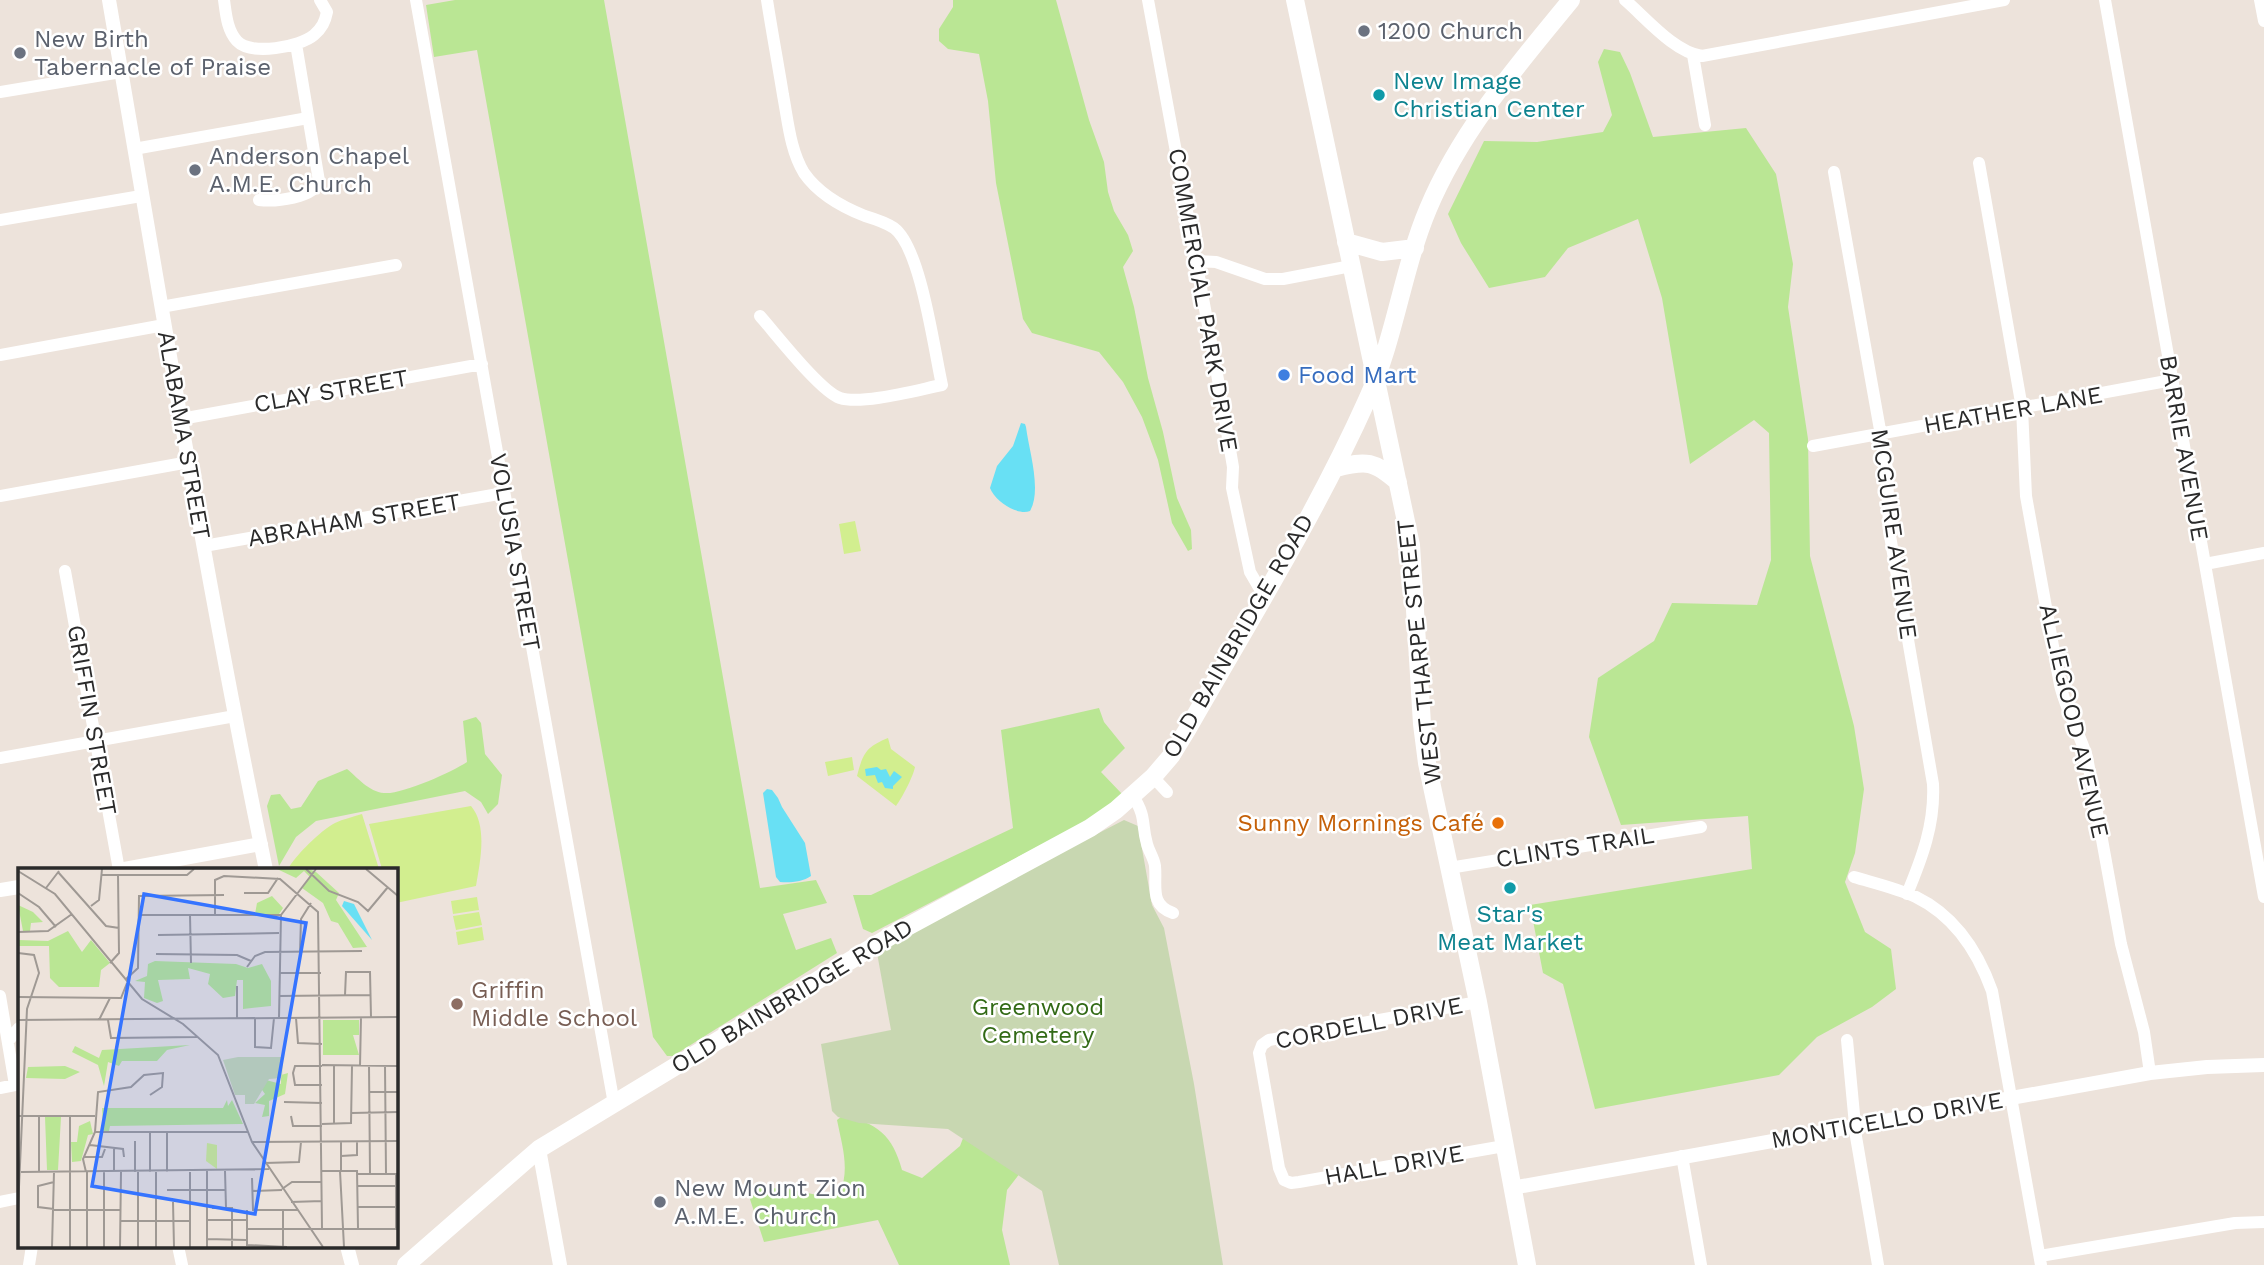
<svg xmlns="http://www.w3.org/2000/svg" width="2264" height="1265" viewBox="0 0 2264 1265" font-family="'Work Sans',sans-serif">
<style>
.green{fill:#bae694}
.cemetery{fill:#c8d7b1}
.pitch{fill:#d2ee8f}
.water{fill:#68e0f4}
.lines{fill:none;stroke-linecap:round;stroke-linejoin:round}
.minor{stroke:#fff;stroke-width:12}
.tertiary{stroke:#fff;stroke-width:14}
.secondary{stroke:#fff;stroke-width:18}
.worship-dot{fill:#6b7280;stroke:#fff;stroke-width:2.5}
.culture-dot{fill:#0f9aa8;stroke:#fff;stroke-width:2.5}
.shop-dot{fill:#3f7fe0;stroke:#fff;stroke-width:2.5}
.food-dot{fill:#e8710a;stroke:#fff;stroke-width:2.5}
.education-dot{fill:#8d6e63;stroke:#fff;stroke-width:2.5}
.labels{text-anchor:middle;stroke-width:5;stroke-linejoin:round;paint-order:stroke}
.worship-label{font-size:24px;fill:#5b616d;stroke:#fff;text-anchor:start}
.culture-label{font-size:24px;fill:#0d838f;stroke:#fff;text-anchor:start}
.street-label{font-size:24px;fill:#2a2a2a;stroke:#fff}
.shop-label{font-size:24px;fill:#366cbe;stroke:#fff;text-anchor:start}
.food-label{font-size:24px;fill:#c56008;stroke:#fff;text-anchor:end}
.education-label{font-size:24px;fill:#785e54;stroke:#fff;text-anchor:start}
.park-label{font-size:24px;fill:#326a16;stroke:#fff}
.inset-road{fill:none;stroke:#9f9994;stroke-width:2}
.view{fill:#3574ff;fill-opacity:0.15;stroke:#3574ff;stroke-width:3.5}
.inset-edge{fill:none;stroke:#2a2a2a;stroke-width:3.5}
</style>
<rect width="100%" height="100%" fill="#ede3db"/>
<path class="green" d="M 455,0 L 604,0 L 760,888 L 816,880 L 827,903 L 783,914 L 796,950 L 831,938 L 837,953 L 673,1056 L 667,1056 L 653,1037 L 477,50 L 434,57 L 426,5 Z
M 953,0 L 1056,0 L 1089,120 L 1104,162 L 1108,192 L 1114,211 L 1128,235 L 1133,251 L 1123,267 L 1134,307 L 1148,378 L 1163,432 L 1177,498 L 1191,530 L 1192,549 L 1188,551 L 1172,523 L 1158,460 L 1142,417 L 1123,382 L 1099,352 L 1032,333 L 1023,319 L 996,183 L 988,101 L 979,54 L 948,49 L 939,41 L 939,29 L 953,7 Z
M 1604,49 L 1620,52 L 1630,73 L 1653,137 L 1746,128 L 1776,174 L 1793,264 L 1788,307 L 1808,439 L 1810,556 L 1854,726 L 1864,789 L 1855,853 L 1845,882 L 1865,932 L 1891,949 L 1896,989 L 1872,1007 L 1817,1037 L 1779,1075 L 1595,1109 L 1563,984 L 1543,973 L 1530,905 L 1752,869 L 1748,816 L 1621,825 L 1589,737 L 1598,678 L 1654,641 L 1672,603 L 1757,605 L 1771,560 L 1769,433 L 1754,420 L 1690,464 L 1662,298 L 1638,219 L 1568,248 L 1545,277 L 1489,288 L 1461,243 L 1448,214 L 1484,141 L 1537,142 L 1603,132 L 1612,115 L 1598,62 Z
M 1099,708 L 1104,722 L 1125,748 L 1101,772 L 1123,795 L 1087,821 L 872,933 L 863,929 L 853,895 L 871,895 L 1013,828 L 1001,730 Z
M 476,717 L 481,723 L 485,754 L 502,775 L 498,804 L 488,814 L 481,802 L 465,791 L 316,821 L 296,837 L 279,866 L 267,806 L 271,795 L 280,794 L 291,809 L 301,807 L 318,781 L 347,769 C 357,777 369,792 384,793 C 401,795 452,772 467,762 L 463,721 Z
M 842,1116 C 877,1122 893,1136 902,1170 L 922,1178 L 960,1146 L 965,1133 L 1024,1168 L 1007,1190 L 1002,1230 L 1010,1265 L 899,1265 L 878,1220 L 764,1242 L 746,1187 L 788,1189 L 822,1196 L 840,1193 C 850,1169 842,1145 837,1120 Z"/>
<path class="cemetery" d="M 1124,820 L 1138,826 L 1152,905 L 1164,928 L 1194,1084 L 1223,1265 L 1059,1265 L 1042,1191 L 948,1129 L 859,1123 L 838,1117 L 832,1111 L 831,1104 L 821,1044 L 891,1030 L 877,953 L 940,915 Z"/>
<path class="pitch" d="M 855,521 L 861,551 L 844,554 L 839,524 Z
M 888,738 L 891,749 L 915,767 C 913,777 902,798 896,806 L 857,776 C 863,753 866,747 888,738 Z
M 852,757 L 854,770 L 828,776 L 825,762 Z
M 471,806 C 488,826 480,862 476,886 L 396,903 L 396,870 L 382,869 L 369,824 Z
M 362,814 L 379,869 L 288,869 C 295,856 321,830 335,823 C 343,819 353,817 362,814 Z
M 477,897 L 479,910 L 453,914 L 451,901 Z
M 479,912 L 482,925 L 456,930 L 453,916 Z
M 482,927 L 484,940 L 458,945 L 456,932 Z"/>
<path class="water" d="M 1021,423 L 1025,424 L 1026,427 C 1029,451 1042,490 1030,511 C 1017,516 995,501 990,488 L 997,466 L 1013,446 Z
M 877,767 L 881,770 L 886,769 L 890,777 L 894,771 L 902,777 L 893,786 L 893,789 L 885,788 L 882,782 L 878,783 L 875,775 L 866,776 L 865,769 Z
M 767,789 L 772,790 L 778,798 L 782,807 L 805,843 L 811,876 C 803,882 789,883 780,882 L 776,877 L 763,793 Z"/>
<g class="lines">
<path class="minor" d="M 224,0 C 226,14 227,30 237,41 C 251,56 300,47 314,35 C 322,28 325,22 327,12 L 320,0
M 416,0 L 614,1104
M 1148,0 L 1219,385 L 1233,467 L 1232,488 L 1250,572 L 1264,596
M 1625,0 C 1646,18 1674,52 1702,56 L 2004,0
M 2105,0 L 2264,897
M 2260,0 L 2264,21
M 1693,55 L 1705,125
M 0,92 L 121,72
M 134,149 L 308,118
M 1979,163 L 2022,408 L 2026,496 L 2060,685 C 2066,710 2079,732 2087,757 L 2121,944 L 2144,1032 L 2150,1073
M 1834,172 L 1887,469 L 1889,530 L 1933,784 C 1935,824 1922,858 1907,894
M 259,200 C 275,202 315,198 319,181 L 296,44
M 0,220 L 141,196
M 1197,261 L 1216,262 L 1265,279 L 1283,279 L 1351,266
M 161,307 L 396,265
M 760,316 C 776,334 820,391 840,398 C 862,405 917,390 942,385 C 934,350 921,248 894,228 C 885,222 875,219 865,216 C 842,207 818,193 804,173 C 790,150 788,121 783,95 C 778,64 772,32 767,0
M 0,355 L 164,325
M 181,419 L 482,364
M 1813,446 L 2172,380
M 0,496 L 189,462
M 204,546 L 504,493
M 2205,564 L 2264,553
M 65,571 L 119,870
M 0,758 L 235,716
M 1153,777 L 1167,792
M 1133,796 C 1147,818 1141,823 1147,844 C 1149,852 1154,858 1155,866 C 1157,885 1149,905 1173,913
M 1449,868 L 1701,827
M 1854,877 C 1874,883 1896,888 1916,897 C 1955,916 1978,952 1992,991 L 2041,1265
M 0,996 L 15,1085 L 0,1088
M 1478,1002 L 1269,1040 L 1262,1045 L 1259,1053 L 1279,1168 L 1284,1180 L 1291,1183 L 1299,1182 L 1504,1146
M 1847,1040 L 1855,1125
M 8,1041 L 19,1028
M 1854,1125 L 1878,1265
M 1682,1156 L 1701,1265
M 0,1202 L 19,1198
M 178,1246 L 182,1265
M 2040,1256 L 2235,1223 L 2264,1222
M 29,1265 L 32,1246"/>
<path class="tertiary" d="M 109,0 C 159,290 206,581 266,870
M 119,870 L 261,844
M 0,890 L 19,887
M 539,1149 L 560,1265
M 1512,1188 L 2150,1073 L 2207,1067 L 2264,1065
M 347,1246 L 352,1265"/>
<path class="secondary" d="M 1295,0 L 1411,545 L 1422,724 L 1427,763 L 1478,1002 L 1527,1265
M 1346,242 L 1382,252 L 1415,248
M 1336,468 C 1367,460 1374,461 1398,482
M 406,1265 L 539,1149 L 894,934 L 1090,828 L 1116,810 L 1153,777 L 1171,756 L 1187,730 C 1249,621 1316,514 1367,400 C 1395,339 1402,271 1428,209 C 1461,130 1517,66 1571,0"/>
</g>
<g class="worship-dot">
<circle cx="1364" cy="31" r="7"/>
<circle cx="20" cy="53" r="7"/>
<circle cx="195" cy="170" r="7"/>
<circle cx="660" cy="1202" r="7"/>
</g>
<g class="culture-dot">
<circle cx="1379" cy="95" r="7"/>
<circle cx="1510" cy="888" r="7"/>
</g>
<circle class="shop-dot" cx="1284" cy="375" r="7"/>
<circle class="food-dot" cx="1498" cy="823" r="7"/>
<circle class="education-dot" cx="457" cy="1004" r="7"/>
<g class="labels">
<g class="worship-label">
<text x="1378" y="39">1200 Church</text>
<text x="34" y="47">New Birth<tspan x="34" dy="28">Tabernacle of Praise</tspan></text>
<text x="209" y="164">Anderson Chapel<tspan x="209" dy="28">A.M.E. Church</tspan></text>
<text x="674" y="1196">New Mount Zion<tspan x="674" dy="28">A.M.E. Church</tspan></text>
</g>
<g class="culture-label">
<text x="1393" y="89">New Image<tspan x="1393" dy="28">Christian Center</tspan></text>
<text x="1510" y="922" text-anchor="middle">Star's<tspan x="1510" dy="28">Meat Market</tspan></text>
</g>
<g class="street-label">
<text transform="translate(1203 300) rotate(80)" y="8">COMMERCIAL PARK DRIVE</text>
<text transform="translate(331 391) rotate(-10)" y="8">CLAY STREET</text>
<text transform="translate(2013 410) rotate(-10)" y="8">HEATHER LANE</text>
<text transform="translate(184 435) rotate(80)" y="8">ALABAMA STREET</text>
<text transform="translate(2184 448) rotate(80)" y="8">BARRIE AVENUE</text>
<text transform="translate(354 520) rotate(-10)" y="8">ABRAHAM STREET</text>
<text transform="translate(1894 534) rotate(82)" y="8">MCGUIRE AVENUE</text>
<text transform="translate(515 552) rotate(80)" y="8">VOLUSIA STREET</text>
<text transform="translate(1238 636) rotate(-60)" y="8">OLD BAINBRIDGE ROAD</text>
<text transform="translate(1419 652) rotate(-96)" y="8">WEST THARPE STREET</text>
<text transform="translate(92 720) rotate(80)" y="8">GRIFFIN STREET</text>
<text transform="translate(2074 721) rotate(77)" y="8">ALLIEGOOD AVENUE</text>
<text transform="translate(1575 847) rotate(-9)" y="8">CLINTS TRAIL</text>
<text transform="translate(792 996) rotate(-31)" y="8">OLD BAINBRIDGE ROAD</text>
<text transform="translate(1369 1023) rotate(-11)" y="8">CORDELL DRIVE</text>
<text transform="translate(1887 1120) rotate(-10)" y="8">MONTICELLO DRIVE</text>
<text transform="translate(1394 1165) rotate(-10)" y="8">HALL DRIVE</text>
</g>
<g class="shop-label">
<text x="1298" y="383">Food Mart</text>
</g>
<g class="food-label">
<text x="1484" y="831">Sunny Mornings Café</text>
</g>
<g class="education-label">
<text x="471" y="998">Griffin<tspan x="471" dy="28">Middle School</tspan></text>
</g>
<g class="park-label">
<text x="1038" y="1015">Greenwood<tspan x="1038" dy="28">Cemetery</tspan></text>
</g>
</g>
<g transform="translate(18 868)">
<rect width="380" height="380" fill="#ede3db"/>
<path d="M 259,1 L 291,1 L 298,4 L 321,25 L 318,32 L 349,79 L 335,80 L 320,55 L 313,53 L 305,35 L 284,20 L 292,9 L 286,3 L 278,10 ZM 254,28 L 265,40 L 261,46 L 237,46 L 239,35 ZM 0,37 L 15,44 L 25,54 L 13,55 L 12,63 L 5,63 ZM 50,63 L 64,84 L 73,72 L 92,95 L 83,102 L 81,119 L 41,119 L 32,110 L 31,78 L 0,78 L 0,72 L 30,73 ZM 137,93 L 218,96 L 230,100 L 244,96 L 253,113 L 253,138 L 225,141 L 225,112 L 219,112 L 217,128 L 205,130 L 190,116 L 192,106 L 170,100 L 172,111 L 140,112 L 145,133 L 139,135 L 126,130 L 127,114 L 117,113 L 129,108 L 130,96 ZM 305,152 L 341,152 L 341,167 L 335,167 L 341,187 L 305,187 ZM 172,177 L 149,182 L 139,193 L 104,193 L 101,198 L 90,194 L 86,218 L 80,197 L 54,184 L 57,178 L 81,190 L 84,182 ZM 47,198 L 62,204 L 47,211 L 8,210 L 10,199 ZM 270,205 L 267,226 L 251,233 L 251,248 L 244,249 L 247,237 L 237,235 L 247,226 L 242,219 L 248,212 L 263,216 L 263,207 ZM 209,232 L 210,238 L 214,232 L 225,256 L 92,258 L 91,263 L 85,263 L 84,240 L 205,240 ZM 27,249 L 43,249 L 40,302 L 29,302 ZM 72,253 L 75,266 L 70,267 L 63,293 L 54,294 L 53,274 L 59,274 L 61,258 Z" fill="#bae694"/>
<path d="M 220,189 L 265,189 L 264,210 L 251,211 L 236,236 L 227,236 L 227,227 L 217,227 L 205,192 Z" fill="#c8d7b1"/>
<path d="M 189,275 L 199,277 L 199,301 L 188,293 Z" fill="#d2ee8f"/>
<path d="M 326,33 L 336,36 L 354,72 L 324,38 Z" fill="#68e0f4"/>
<path class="inset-road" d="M 288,1 L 311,23 L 340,34 L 350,43 L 370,19M 348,1 L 380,28M 0,3 L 37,26 L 124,131 L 165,156 L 200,187 L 234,274 L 305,379M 40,4 L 88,58 L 101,60M 84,7 L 169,7 L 176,1M 28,20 L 41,3M 0,25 L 21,39 L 38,59M 226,25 L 250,25 L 260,10M 73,38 L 81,32 L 84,1M 120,47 L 263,47M 172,47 L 173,95M 197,47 L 197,12 L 206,8 L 262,11 L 300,44 L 304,360M 0,64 L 30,63 L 54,46M 140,67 L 261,65M 282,84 L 283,51 L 293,35M 0,85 L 16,87 L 21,105 L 9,141 L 0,341M 138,86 L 219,87 L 233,93M 92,95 L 101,85 L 100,7M 229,99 L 237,88 L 247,84 L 344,83M 261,105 L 303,105M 107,112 L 120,100 L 121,28 L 206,27M 327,127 L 328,104 L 352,104 L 353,149M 261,128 L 353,127M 0,129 L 103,130 L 109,115M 237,150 L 237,179 L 253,180 L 256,150M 261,150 L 263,47 L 298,1M 278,150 L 280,175 L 304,176M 219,151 L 219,118M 0,152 L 380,149M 81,152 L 92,130M 90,152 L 93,170 L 179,169M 304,197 L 380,198M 316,197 L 316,256M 304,198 L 277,198 L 275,205 L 277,217 L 304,217M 342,198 L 343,149M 351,198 L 352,306M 367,198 L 368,306M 351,224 L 380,224M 266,234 L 304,235M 334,245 L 380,244M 0,248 L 77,248M 21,248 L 21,304M 273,248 L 275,258 L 304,258M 304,256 L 333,255 L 334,198M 77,264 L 230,264M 132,264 L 132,304M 117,273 L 117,304M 323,273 L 323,303M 234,274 L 380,273M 72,277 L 105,281 L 106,289M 96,281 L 96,304M 323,288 L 339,287 L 339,273M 66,289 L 84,289 L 87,281M 247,295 L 281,294 L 283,274M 189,303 L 189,379M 207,303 L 208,340M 304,303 L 339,303 L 340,360M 322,303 L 326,379M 3,304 L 251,301M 68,304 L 65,291 L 77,264 L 80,224 L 113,219 L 126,207 L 145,205 L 144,219 L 132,227M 120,304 L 120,379M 138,304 L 138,379M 149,304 L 149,264M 172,304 L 172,379M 339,306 L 380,306M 378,306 L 378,361M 234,310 L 235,342 L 279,342M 340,318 L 380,318M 264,321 L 274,314 L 304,314M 149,322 L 207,322M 234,323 L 264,322M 155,334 L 156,379M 273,334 L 304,333M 340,339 L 380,339M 194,340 L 214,340 L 214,379M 36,341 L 20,339 L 20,318 L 36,314M 36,342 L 102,342M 229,342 L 229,377 L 269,379M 189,352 L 229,352M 102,353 L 172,353M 228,361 L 380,361M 189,371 L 228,372M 34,379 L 36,304M 52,379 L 52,248M 69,379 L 69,304M 86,379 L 86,304M 102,379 L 103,304M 265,379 L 265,343"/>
<path class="view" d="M 126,26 L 288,55 L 237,346 L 74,318 Z"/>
<rect width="380" height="380" class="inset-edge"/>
</g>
</svg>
